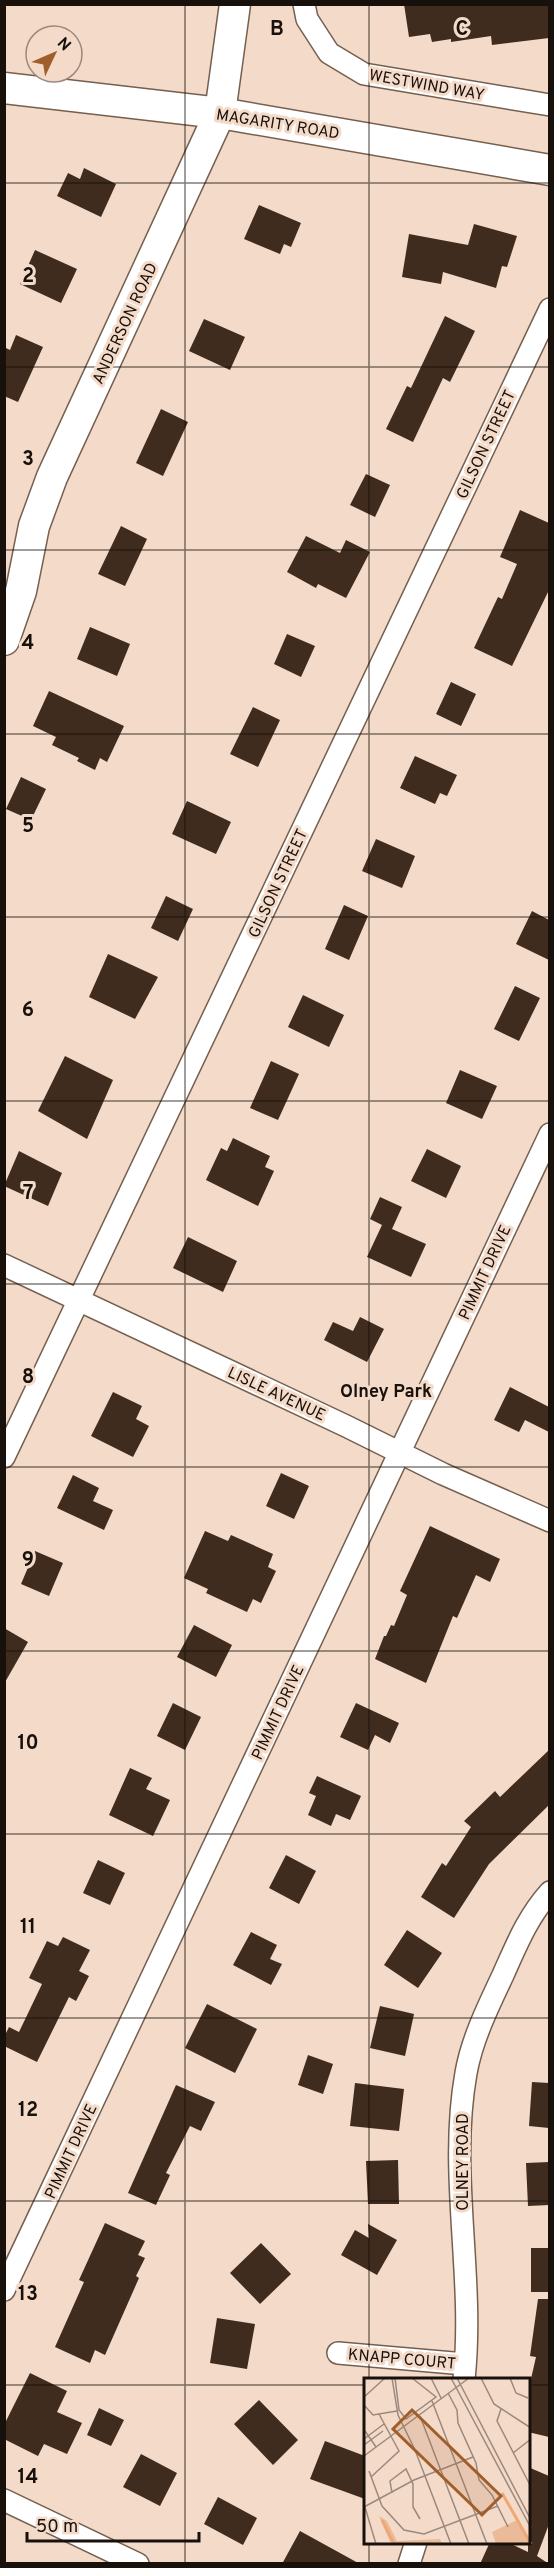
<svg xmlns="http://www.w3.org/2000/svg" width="554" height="2568" viewBox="0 0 554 2568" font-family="Overpass,sans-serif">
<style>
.building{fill:#3f2c1e}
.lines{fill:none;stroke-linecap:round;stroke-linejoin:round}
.street-casing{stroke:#755f4f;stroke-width:24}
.secondary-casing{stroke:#755f4f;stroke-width:33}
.street{stroke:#fff;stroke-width:21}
.secondary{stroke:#fff;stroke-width:30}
.grid{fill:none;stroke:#18100a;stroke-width:1.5;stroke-opacity:0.55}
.labels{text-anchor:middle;stroke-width:6;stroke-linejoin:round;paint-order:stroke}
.street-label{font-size:16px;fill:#18100a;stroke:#f4dac9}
.neighbourhood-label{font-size:18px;font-weight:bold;fill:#18100a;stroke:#f4dac9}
.inset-river{fill:none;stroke:#eea875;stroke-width:3}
.inset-road{fill:none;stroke:#9c897d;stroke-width:1.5}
.view{fill:#a05e2a;fill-opacity:0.15;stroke:#a05e2a;stroke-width:3}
.inset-edge{fill:none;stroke:#18100a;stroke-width:3}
.grid-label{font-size:20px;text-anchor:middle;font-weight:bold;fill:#18100a;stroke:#f4dac9;stroke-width:6;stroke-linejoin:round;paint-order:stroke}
</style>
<rect width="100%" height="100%" fill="#f4dac9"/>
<path class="building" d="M 404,4 L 549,4 L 549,38 L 492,45 L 491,36 L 451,42 L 451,39 L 432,42 L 430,34 L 409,37 Z
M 84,168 L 116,184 L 101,217 L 57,196 L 68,173 L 80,179 Z
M 259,205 L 301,223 L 291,247 L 284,244 L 280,254 L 244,239 Z
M 474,224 L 517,236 L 507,267 L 502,266 L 496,288 L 443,272 L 441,284 L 402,277 L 409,234 L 468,245 Z
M 35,250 L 77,269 L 61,303 L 20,284 Z
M 445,316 L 475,331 L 450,382 L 443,378 L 413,442 L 386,429 L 407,386 L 411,388 Z
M 204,319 L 245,337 L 230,370 L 189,351 Z
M 16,335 L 43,347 L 18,402 L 4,396 L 4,347 L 10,350 Z
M 161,409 L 188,422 L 163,476 L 136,463 Z
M 366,474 L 390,485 L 375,517 L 350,505 Z
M 520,510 L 549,523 L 549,590 L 512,666 L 474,648 L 498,597 L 502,599 L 517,564 L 500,557 Z
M 121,526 L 147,539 L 125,586 L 98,574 Z
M 306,536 L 340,553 L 346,540 L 370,552 L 346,598 L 318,584 L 316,588 L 287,572 Z
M 90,627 L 130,644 L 117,676 L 77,659 Z
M 287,634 L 315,646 L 301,677 L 274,664 Z
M 451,682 L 476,694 L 461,726 L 436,714 Z
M 49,691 L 124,726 L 107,762 L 100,758 L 95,770 L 77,761 L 79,758 L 52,745 L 56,737 L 33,726 Z
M 253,707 L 280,720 L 258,767 L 230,754 Z
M 415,756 L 457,775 L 447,796 L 440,793 L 435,804 L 400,788 Z
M 21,777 L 46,789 L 31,820 L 6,809 Z
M 187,801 L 231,822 L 216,854 L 172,834 Z
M 376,839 L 415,856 L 402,888 L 362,871 Z
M 166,896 L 193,909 L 178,941 L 151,928 Z
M 344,905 L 368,916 L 349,960 L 325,949 Z
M 532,911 L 549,920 L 549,960 L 516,944 Z
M 108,954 L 158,977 L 135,1019 L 89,997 Z
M 515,986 L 540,998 L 519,1041 L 494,1029 Z
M 303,995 L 344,1015 L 329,1047 L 288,1027 Z
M 65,1056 L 113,1080 L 87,1139 L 38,1111 Z
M 271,1061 L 299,1074 L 278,1120 L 250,1108 Z
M 460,1070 L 497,1086 L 482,1119 L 446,1103 Z
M 233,1138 L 270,1156 L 265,1167 L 274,1171 L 258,1206 L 206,1180 L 221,1148 L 227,1151 Z
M 427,1149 L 461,1166 L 446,1198 L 411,1181 Z
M 19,1151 L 62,1173 L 48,1206 L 4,1186 Z
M 380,1197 L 402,1207 L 392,1229 L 426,1244 L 411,1277 L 367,1257 L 382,1225 L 370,1219 Z
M 188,1237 L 237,1261 L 223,1292 L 173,1268 Z
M 360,1317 L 384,1329 L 367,1362 L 324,1340 L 333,1322 L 353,1331 Z
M 510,1387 L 549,1407 L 549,1432 L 525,1420 L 519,1432 L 494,1420 Z
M 113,1392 L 142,1406 L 136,1419 L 149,1426 L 133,1457 L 91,1436 Z
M 281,1473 L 309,1486 L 294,1519 L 266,1506 Z
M 73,1475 L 99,1488 L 93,1501 L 113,1510 L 104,1530 L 57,1508 Z
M 430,1526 L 500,1559 L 490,1582 L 476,1575 L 457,1618 L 453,1616 L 426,1683 L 375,1659 L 384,1636 L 386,1636 L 391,1625 L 394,1626 L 407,1595 L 400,1591 Z
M 205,1531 L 228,1541 L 231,1535 L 273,1554 L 268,1567 L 276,1571 L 261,1603 L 253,1599 L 247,1612 L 206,1593 L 208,1589 L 184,1578 Z
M 35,1551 L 63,1563 L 49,1596 L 21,1584 Z
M 194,1625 L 232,1645 L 216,1677 L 177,1657 Z
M 4,1628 L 28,1642 L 4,1684 Z
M 173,1703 L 201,1717 L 185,1750 L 157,1736 Z
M 356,1703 L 399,1723 L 390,1743 L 375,1735 L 368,1750 L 340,1737 Z
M 549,1750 L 549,1805 L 489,1864 L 454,1918 L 421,1897 L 442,1863 L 446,1866 L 471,1827 L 464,1821 L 495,1791 L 500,1797 Z
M 130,1768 L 152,1778 L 146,1789 L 170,1800 L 153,1836 L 109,1815 Z
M 317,1776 L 361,1796 L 350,1820 L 336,1814 L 331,1826 L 308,1815 L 316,1796 L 309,1793 Z
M 286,1855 L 316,1871 L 299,1904 L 269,1888 Z
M 98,1860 L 125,1873 L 110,1905 L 83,1893 Z
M 407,1930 L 442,1953 L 418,1988 L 384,1965 Z
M 251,1932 L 277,1945 L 270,1959 L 282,1964 L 271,1985 L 233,1965 Z
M 63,1937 L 90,1950 L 79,1971 L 89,1976 L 76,2001 L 69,1997 L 37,2062 L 4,2046 L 4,2037 L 9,2027 L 19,2032 L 42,1984 L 29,1978 L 47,1941 L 58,1946 Z
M 207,2004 L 257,2029 L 235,2073 L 185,2048 Z
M 380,2006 L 414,2014 L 405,2056 L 370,2048 Z
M 308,2055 L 333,2064 L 323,2094 L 298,2085 Z
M 532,2082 L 549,2083 L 549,2128 L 529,2126 Z
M 355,2083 L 404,2089 L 399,2131 L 350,2126 Z
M 176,2085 L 215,2102 L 201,2131 L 190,2126 L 166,2173 L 170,2175 L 156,2205 L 128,2193 Z
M 398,2160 L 399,2204 L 368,2204 L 366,2161 Z
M 549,2162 L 549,2205 L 528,2206 L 526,2163 Z
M 105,2223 L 145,2241 L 138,2255 L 145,2258 L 136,2276 L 139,2278 L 105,2355 L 95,2350 L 90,2363 L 55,2347 L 84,2282 L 79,2280 Z
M 368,2224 L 397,2240 L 377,2275 L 341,2255 L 355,2230 L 369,2238 Z
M 261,2243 L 291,2274 L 260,2304 L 230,2273 Z
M 531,2248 L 549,2248 L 549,2292 L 531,2292 Z
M 538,2299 L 549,2299 L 549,2437 L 528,2432 L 528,2392 L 536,2357 L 530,2356 Z
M 217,2318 L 255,2324 L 247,2369 L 210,2363 Z
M 30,2373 L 67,2391 L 57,2412 L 82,2423 L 67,2454 L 44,2444 L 38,2456 L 4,2439 L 4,2425 Z
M 259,2400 L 298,2440 L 273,2465 L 234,2424 Z
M 99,2408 L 124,2420 L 111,2446 L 87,2435 Z
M 325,2441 L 365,2456 L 365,2499 L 310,2479 Z
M 141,2454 L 177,2473 L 160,2506 L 123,2487 Z
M 528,2467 L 549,2476 L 549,2524 L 537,2556 L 549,2564 L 480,2564 L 490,2542 L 507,2542 L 528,2552 Z
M 218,2497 L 257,2518 L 243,2545 L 204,2524 Z
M 300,2531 L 360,2564 L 282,2564 Z"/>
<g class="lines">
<g class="street-casing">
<path id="street" d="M 304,4 L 307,19 L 329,53 L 364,74 L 550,105
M 4,1265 L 346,1426 L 443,1474 L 550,1521
M 4,1457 L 550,309
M 4,2290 L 550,1134
M 338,2353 L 465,2364
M 464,2379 C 475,2277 448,2174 466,2073 C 472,2039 488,2007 503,1975 C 516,1946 528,1916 550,1892
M 4,2500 L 138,2564
M 409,2564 L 416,2542"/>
</g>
<g class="secondary-casing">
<path id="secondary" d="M 4,88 L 220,113 L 550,170
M 4,640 L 21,591 L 34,526 L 52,477 L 220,113 L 235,4"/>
</g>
<use href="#street" class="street"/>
<use href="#secondary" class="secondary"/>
</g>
<path class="grid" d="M 185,4 L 185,2564M 369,4 L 369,2379M 4,183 L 550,183M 4,367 L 550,367M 4,550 L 550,550M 4,734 L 550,734M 4,917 L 550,917M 4,1101 L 550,1101M 4,1284 L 550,1284M 4,1467 L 550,1467M 4,1651 L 550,1651M 4,1834 L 550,1834M 4,2018 L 550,2018M 4,2201 L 550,2201M 4,2385 L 365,2385M 528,2385 L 550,2385M 369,2542 L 369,2564"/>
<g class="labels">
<g class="street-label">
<text transform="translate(427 84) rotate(10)" y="6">WESTWIND WAY</text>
<text transform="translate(278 123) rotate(9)" y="6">MAGARITY ROAD</text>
<text transform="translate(124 323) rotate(-65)" y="6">ANDERSON ROAD</text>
<text transform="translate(485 444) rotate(-65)" y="6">GILSON STREET</text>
<text transform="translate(277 883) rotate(-65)" y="6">GILSON STREET</text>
<text transform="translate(484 1272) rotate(-65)" y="6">PIMMIT DRIVE</text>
<text transform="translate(277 1393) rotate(25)" y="6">LISLE AVENUE</text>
<text transform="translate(277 1712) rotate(-65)" y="6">PIMMIT DRIVE</text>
<text transform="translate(70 2151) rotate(-65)" y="6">PIMMIT DRIVE</text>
<text transform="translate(462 2162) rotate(-90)" y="6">OLNEY ROAD</text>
<text transform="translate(402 2358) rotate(5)" y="6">KNAPP COURT</text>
</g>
<g class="neighbourhood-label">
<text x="386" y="1397">Olney Park</text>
</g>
</g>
<g transform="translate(364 2378)">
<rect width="166" height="166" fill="#f4dac9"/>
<path d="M 15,138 L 23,143 L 33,163 L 76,161 L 78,166 L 27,166 ZM 153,142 L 166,166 L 132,166 L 128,154 Z" fill="#eaba99"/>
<path class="inset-river" d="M 138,115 L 167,166M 18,142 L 30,166"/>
<path class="inset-road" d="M 28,0 L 34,37 L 51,72 L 87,166M 31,0 L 35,32 L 42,41 L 72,19 L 48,0M 67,0 L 77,20M 87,0 L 167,150M 93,0 L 167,142M 117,0 L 130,26 L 167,50M 146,0 L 152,15 L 164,20M 84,15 L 93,32 L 94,45 L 112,85 L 115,102 L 128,117 L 144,149M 0,19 L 21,0M 68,23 L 123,166M 0,27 L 9,37 L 33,33M 137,31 L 133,43 L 167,109M 56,38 L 105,166M 1,53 L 12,69M 0,61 L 20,46M 0,67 L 19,53M 149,75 L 167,61M 0,78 L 105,0M 5,93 L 18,128 L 40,152 L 60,156 L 134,128M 7,99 L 35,73 L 15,36M 28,115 L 26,103 L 42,91 L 49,106 L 49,129 L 56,141M 0,126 L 12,166M 0,129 L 50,102 L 109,79"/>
<path class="view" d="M 48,32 L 137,118 L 118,137 L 29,51 Z"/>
<rect width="166" height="166" class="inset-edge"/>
</g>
<g class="grid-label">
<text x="277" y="35">B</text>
<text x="462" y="35">C</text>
<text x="28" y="282">2</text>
<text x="28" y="465">3</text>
<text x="28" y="649">4</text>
<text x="28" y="832">5</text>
<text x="28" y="1016">6</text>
<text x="28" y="1199">7</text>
<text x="28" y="1383">8</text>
<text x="28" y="1566">9</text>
<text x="28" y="1749">10</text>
<text x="28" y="1933">11</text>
<text x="28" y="2116">12</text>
<text x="28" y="2300">13</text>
<text x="28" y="2483">14</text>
</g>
<rect width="554" height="2568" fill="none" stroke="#18100a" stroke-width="12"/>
<g transform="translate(54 54) rotate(46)"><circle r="28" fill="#f4dac9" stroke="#9c897d" stroke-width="1.5"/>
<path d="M0-4.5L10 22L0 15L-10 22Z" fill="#a05e2a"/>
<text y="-9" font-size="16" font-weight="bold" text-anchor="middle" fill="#18100a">N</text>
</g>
<path d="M27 2532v9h172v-9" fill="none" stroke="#18100a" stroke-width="3"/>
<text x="36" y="2532" font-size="18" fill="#18100a" stroke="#f4dac9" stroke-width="4.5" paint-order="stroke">50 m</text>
</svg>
